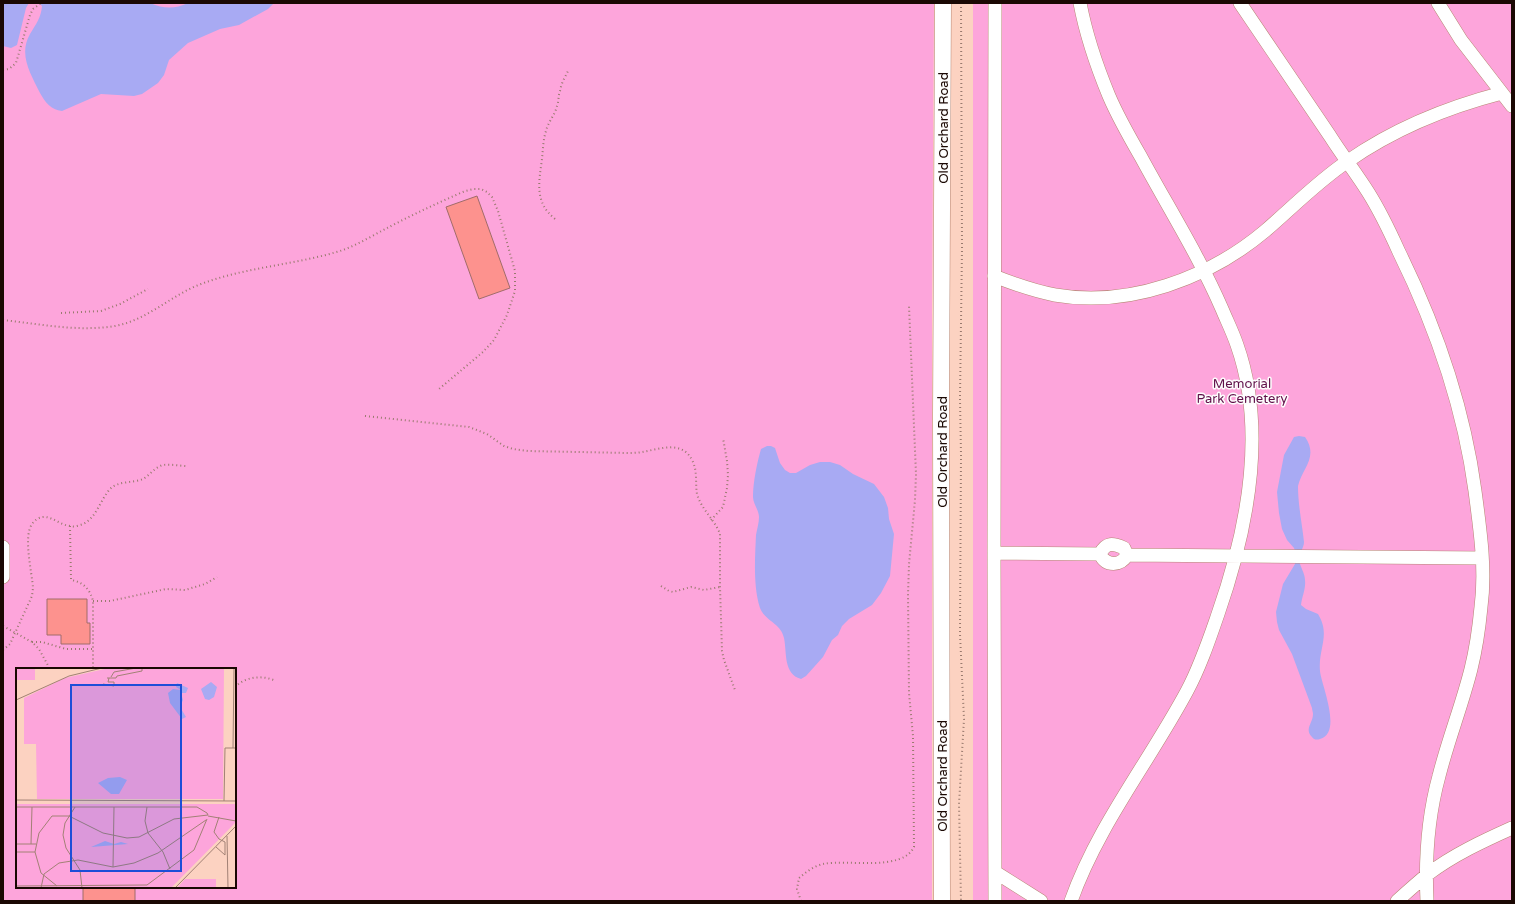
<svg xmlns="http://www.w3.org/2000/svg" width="1515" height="904" viewBox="0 0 1515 904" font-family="'Varela Round',sans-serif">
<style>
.green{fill:#fda5db;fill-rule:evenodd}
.water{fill:#a8aaf3}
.building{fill:#fd928e;stroke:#a06c69}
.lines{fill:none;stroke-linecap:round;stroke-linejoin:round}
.minor-casing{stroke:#b68572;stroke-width:14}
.major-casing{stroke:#b68572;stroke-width:17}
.path{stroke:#997a6e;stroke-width:2;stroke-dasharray:1 3;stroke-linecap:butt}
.minor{stroke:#fff;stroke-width:13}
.major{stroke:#fff;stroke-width:16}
.labels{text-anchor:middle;stroke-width:3;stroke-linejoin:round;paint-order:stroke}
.street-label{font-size:13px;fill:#1a0803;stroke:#fdfdfd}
.park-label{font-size:13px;fill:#600f49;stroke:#fdfdfd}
.inset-road{fill:none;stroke:#a28175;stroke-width:1}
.view{fill:#1d4ed8;fill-opacity:0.15;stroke:#1d4ed8;stroke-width:2}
.inset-edge{fill:none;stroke:#1a0803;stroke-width:2}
</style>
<rect width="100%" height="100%" fill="#fcd2c1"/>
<path class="green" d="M 3,3 L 934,3 L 932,311 L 932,901 L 3,901 ZM 17,669 L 235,669 L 235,887 L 17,887 Z
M 973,3 L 1512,3 L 1512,901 L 973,901 Z"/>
<path class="water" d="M 3,3 L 29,3 L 26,8 L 17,45 L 11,48 L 3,46 Z
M 39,3 L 150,3 C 164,9 175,9 188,3 L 274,3 L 268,9 L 239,25 L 220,29 L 188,43 L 169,60 L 164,75 L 158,83 L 142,94 L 134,96 L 101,94 L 62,111 C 51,110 45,102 40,93 C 31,74 18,55 30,34 C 36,24 41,18 42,6 Z
M 1299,436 L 1305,437 C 1319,457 1302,468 1298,486 C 1298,505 1302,523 1304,542 C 1304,548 1299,553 1299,560 C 1300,567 1305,573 1305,580 C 1306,589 1302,596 1301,605 L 1306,609 L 1318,614 C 1331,635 1318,648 1320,671 C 1321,684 1343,733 1320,739 C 1317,740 1314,740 1312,737 C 1304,729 1313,723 1313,714 C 1313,712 1312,710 1312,708 L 1292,654 L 1279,630 L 1277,622 L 1276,612 L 1283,584 L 1295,564 L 1296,554 L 1294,548 L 1287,540 L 1282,529 L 1279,513 L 1277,492 L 1284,455 L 1294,437 Z
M 767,446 L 771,446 L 775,448 L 780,463 L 785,470 L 790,473 L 796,473 L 810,465 L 820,462 L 830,462 L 840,465 L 853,474 L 874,484 L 884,497 L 888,508 L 889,519 L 894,534 L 890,576 L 881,593 L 872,605 L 849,619 L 842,626 L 838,635 L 832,640 L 823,657 L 806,676 L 801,679 C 783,674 787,652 784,638 C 781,623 765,621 760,608 C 753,586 755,558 756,535 C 757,529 759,523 759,517 C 759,510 753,504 753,497 C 753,482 757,463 761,449 Z"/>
<path class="building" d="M 477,196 L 510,288 L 479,299 L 446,207 Z
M 47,599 L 87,599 L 87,623 L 90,623 L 90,644 L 61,644 L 61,635 L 47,635 Z
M 83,887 L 135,887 L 135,901 L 83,901 Z"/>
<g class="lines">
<g class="minor-casing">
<path id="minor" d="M 1240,3 C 1270,47 1300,92 1330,136 C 1342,155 1356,173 1368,192 C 1380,211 1390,232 1399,252 C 1436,327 1464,409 1475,491 C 1480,529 1486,569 1481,607 C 1479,628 1476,649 1471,669 C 1462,705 1448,740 1439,776 C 1428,816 1425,859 1427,901
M 1438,3 L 1461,40 L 1512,106
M 994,276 C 1014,284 1034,291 1055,295 C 1129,308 1209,278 1265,231 C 1293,207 1318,181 1348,161 C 1394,129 1448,107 1502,93
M 3,547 L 3,577
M 994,553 L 1100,554 C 1106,542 1113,543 1124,548 L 1127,555 L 1482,558
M 1100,554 C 1106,567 1121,566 1127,555
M 995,872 L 1041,901
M 995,901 L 994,553 L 995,3
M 1071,901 C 1098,825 1149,762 1187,691 C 1200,667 1209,640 1218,614 C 1247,531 1267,430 1237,345 C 1233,333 1227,321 1222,309 C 1199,256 1168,207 1141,157 C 1130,138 1118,117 1109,96 C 1097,67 1086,35 1080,3
M 1397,901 C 1407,892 1417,883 1428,874 C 1453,855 1483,841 1512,828"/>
</g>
<g class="major-casing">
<path id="major" d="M 942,901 L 941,415 L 943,3"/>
</g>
<path class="path" d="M 961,3 L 962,248 L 960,398 L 961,455 L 960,634 L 964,719 L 959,804 L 961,901
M 3,70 L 9,69 L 16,63 L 30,15 L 33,9 L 41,3
M 555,219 C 534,202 539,182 542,159 C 543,150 543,140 546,131 C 548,122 555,115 557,106 C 559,101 558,96 560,91 C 561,84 565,77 568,71
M 61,313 L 101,311 L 120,304 L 148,289
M 3,320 C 40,324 78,332 115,326 C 148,320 171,295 201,284 C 246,267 294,265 340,251 C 358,245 375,234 391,226 C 416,213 440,202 465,191 L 474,189 L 481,189 L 487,192 L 492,197 L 498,211 L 515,271 L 515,291 L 507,315 L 494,340 L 483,352 L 439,389
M 365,416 L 469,427 L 487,434 L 504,446 L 513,449 L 528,451 L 627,453 C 632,453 637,453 642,452 C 660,449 682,440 692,460 C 698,471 695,483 697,494 C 701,509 715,520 720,534 L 720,587 L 722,651 L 724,660 L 735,690
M 711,520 L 723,507 L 727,488 L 728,475 L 727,461 L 723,438
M 70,526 L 71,580 C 83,582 90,589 93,601 L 93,669
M 661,586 L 669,591 L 673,592 L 691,587 L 704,590 L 720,587
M 93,601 L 110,601 L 166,589 L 185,590 L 205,584 L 217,577
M 3,626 L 32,642 L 39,649 L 50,669
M 32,642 L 42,642 L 66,649 L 93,649
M 3,650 L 10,644 L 32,596 L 33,588 C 32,572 23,537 32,524 C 45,507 58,526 71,526 C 74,527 77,526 80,525 C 96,521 100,499 111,488 C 119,481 133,483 143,479 C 150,475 155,467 163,465 C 171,464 180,466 188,466
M 235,687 C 246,676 263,675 276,681
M 801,901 L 797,889 L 799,878 C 806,872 814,866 823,864 C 847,859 902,872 914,847 L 913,736 L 909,693 L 908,595 L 909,564 L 915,500 L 916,474 L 909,306"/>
<use href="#minor" class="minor"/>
<use href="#major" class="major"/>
</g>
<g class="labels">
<g class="street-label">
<text transform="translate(943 128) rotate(-90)" y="5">Old Orchard Road</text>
<text transform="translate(942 452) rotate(-90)" y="5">Old Orchard Road</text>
<text transform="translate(942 776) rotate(-90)" y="5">Old Orchard Road</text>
</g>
<g class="park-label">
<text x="1242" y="388">Memorial<tspan x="1242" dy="15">Park Cemetery</tspan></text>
</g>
</g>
<g transform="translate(16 668)">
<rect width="220" height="220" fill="#fcd2c1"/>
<path d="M 0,0 L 19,0 L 19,12 L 0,12 ZM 93,0 L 208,0 L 207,131 L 21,131 L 20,76 L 8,76 L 8,30 L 49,10 ZM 0,136 L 220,136 L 220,154 L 155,220 L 0,220 ZM 169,211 L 200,211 L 200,220 L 161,220 Z" fill="#fda5db"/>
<path d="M 195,14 L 201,19 L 198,29 L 193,32 L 189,31 L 185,21 ZM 161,15 L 172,20 L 170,25 L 165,25 L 167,32 L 164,39 L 170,49 L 166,51 L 154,35 L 152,25 L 157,21 L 165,22 L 160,19 ZM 104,109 L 111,112 L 103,126 L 95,126 L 82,115 L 92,110 ZM 89,173 L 98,176 L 105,174 L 112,176 L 75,179 Z" fill="#a8aaf3"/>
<path class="inset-road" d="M 95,9 L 98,4 L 120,0M 91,10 L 100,10 L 101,8 L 126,3 L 126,0M 87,16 L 98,18 L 98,14 L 92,14 L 93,10M 0,32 L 53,8 L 86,0M 217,80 L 218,0M 0,132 L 220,133M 208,133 L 209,80 L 220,80M 0,139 L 181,139 L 191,145 L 192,147 L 158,151 L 123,169 L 111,170 L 87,165 L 53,148 L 36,148 L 23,165 L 19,184 L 25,205 L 41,218M 59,139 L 49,155 L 47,167 L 50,180 L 64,202 L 66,220M 131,139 L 129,153 L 132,165 L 147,184 L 154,201M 192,148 L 220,153M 211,168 L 212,220M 0,176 L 20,176M 15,176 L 16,139M 200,179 L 209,187 L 209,174 L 203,171 L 198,164 L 203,149M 0,184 L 19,184M 97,199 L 98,139M 0,218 L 131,217 L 178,182 L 191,151M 25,220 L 28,206 L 43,195 L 62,192 L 97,199 L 118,195 L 142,185 L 190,152M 159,220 L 220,158"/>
<path class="view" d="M 55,17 L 165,17 L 165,203 L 55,203 Z"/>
<rect width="220" height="220" class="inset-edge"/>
</g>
<rect width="1515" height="904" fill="none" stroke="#1a0803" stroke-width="8"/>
</svg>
